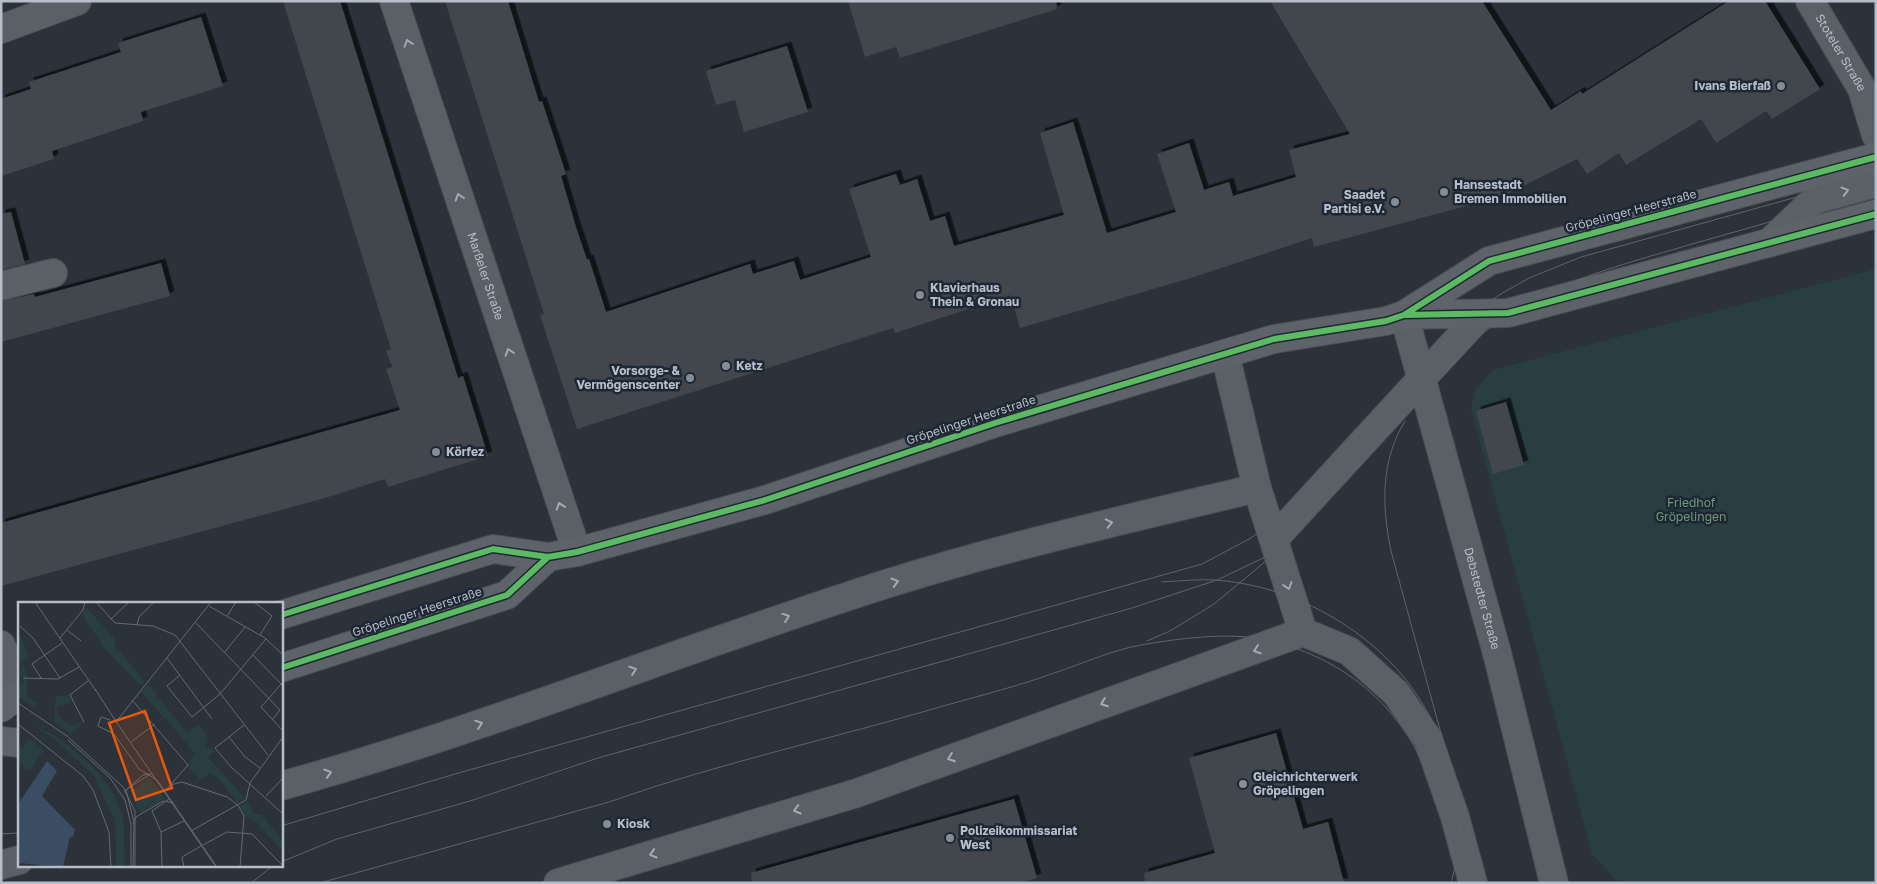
<svg xmlns="http://www.w3.org/2000/svg" width="1877" height="884" viewBox="0 0 1877 884" font-family="'Golos Text',sans-serif">
<style>
.green{fill:#283e40}
.building{fill:#42474d;filter:url(#shadow)}
.lines{fill:none;stroke-linecap:round;stroke-linejoin:round}
.minor-casing{stroke:#494e53;stroke-width:30}
.major-casing{stroke:#494e56;stroke-width:30}
.minor{stroke:#5b6067;stroke-width:28}
.major{stroke:#5d6368;stroke-width:28}
.tram{stroke:#5f646a;stroke-width:1}
.cycleway-casing{stroke:#1e2834;stroke-width:9}
.cycleway{stroke:#5cba63;stroke-width:6}
.oneway{stroke:#a4abb5}
.poi-dot{fill:#858d97;stroke:#1e2834;stroke-width:2}
.labels{text-anchor:middle;stroke-width:5;stroke-linejoin:round;paint-order:stroke}
.street-label{font-size:12px;fill:#b6bec9;stroke:#1e2834}
.poi-label{font-size:12px;font-weight:bold;fill:#b6bec9;stroke:#1e2834;text-anchor:start}
.park-label{font-size:12px;fill:#6d9a75;stroke:#1e2834}
.inset-road{fill:none;stroke:#636a73;stroke-width:1}
.view{fill:#e8590c;fill-opacity:0.15;stroke:#e8590c;stroke-width:2.5}
.inset-edge{fill:none;stroke:#b6bec9;stroke-width:2.5}
</style>
<defs>
<filter id="shadow"><feDropShadow dx="4.5" dy="-4.5" stdDeviation="0" flood-color="#0009"/></filter>
</defs>
<rect width="100%" height="100%" fill="#2b3239"/>
<path class="green" d="M 1876,269 L 1876,883 L 1619,883 L 1592,854 L 1471,409 L 1475,390 L 1493,370 Z"/>
<path class="building" d="M 283,1 L 340,1 L 458,378 L 463,376 L 488,456 L 388,487 L 385,479 L 325,498 L 1,586 L 1,523 L 400,410 L 386,369 L 392,367 L 386,351 L 391,349 Z
M 445,1 L 508,1 L 539,102 L 542,101 L 566,174 L 561,176 L 576,227 L 587,260 L 589,259 L 606,312 L 750,264 L 753,274 L 794,261 L 800,280 L 871,257 L 849,189 L 896,174 L 900,185 L 917,179 L 930,221 L 945,216 L 954,246 L 1064,215 L 1040,133 L 1073,122 L 1107,233 L 1176,212 L 1157,154 L 1189,143 L 1204,190 L 1229,182 L 1233,196 L 1296,177 L 1289,150 L 1350,134 L 1270,1 L 1482,1 L 1551,110 L 1581,91 L 1582,94 L 1729,1 L 1765,1 L 1820,89 L 1772,119 L 1766,111 L 1716,143 L 1701,119 L 1626,165 L 1619,153 L 1587,174 L 1577,159 L 1503,196 L 1314,247 L 1312,238 L 1194,277 L 1020,328 L 1011,295 L 895,333 L 893,328 L 577,429 L 540,315 L 544,314 Z
M 848,1 L 1056,1 L 1057,9 L 900,58 L 896,47 L 865,57 Z
M 201,17 L 223,86 L 141,112 L 143,121 L 52,151 L 54,159 L 1,176 L 1,99 L 31,89 L 29,82 L 121,52 L 118,43 Z
M 787,46 L 808,112 L 744,132 L 735,100 L 716,105 L 706,71 Z
M 11,212 L 25,264 L 1,270 L 1,214 Z
M 161,263 L 170,296 L 1,342 L 1,301 L 34,294 L 35,297 Z
M 1506,402 L 1524,465 L 1493,474 L 1476,411 Z
M 1276,733 L 1303,829 L 1328,822 L 1344,883 L 1145,883 L 1144,873 L 1215,853 L 1189,758 Z
M 1014,799 L 1037,878 L 1019,883 L 752,883 L 751,873 Z"/>
<g class="lines">
<g class="minor-casing">
<g id="minor">
<path id="s1" d="M 394,1 L 577,552"/>
<path id="s2" d="M 1810,1 L 1862,89 L 1876,135"/>
<path d="M 1,29 L 77,1"/>
<path d="M 1769,243 L 1814,200 L 1876,183"/>
<path d="M 1,286 L 53,273"/>
<path id="s3" d="M 1404,315 L 1498,657 L 1554,883"/>
<path d="M 1225,354 L 1257,488 L 1303,632"/>
<path d="M 1274,539 L 1481,314"/>
<path d="M 1,645 L 19,690"/>
<path d="M 281,786 C 472,733 657,659 846,597 C 980,552 1119,521 1257,488"/>
<path d="M 1,865 L 19,860"/>
<path d="M 558,883 L 857,793 L 1303,632 L 1349,651 L 1396,693 L 1428,739 L 1455,817 L 1473,883"/>
</g>
</g>
<g class="major-casing">
<path id="major" d="M 1404,315 L 1508,313 L 1876,214
M 281,615 L 493,549 L 548,557 L 577,552 L 765,500 L 995,423 L 1274,339 L 1386,321 L 1404,315 L 1489,261 L 1876,157
M 281,668 L 507,595 L 548,557
M 1,708 L 19,694
M 1,741 L 19,743"/>
</g>
<use href="#minor" class="minor"/>
<use href="#major" class="major"/>
<path class="tram" d="M 1405,421 C 1380,462 1382,506 1391,551 L 1482,883
M 1162,582 C 1180,581 1197,579 1215,580 C 1303,586 1395,642 1433,723
M 1147,641 L 1170,631 L 1214,604 L 1266,561
M 281,826 L 455,774 L 1202,564 L 1251,538 L 1285,511 L 1419,367 L 1473,315 L 1499,295 L 1529,278 L 1581,257 L 1876,175
M 1,834 L 19,833
M 281,862 L 337,839 L 470,801 L 598,758 L 1132,608 L 1217,580 L 1278,551 L 1483,333 C 1548,282 1615,267 1692,244 C 1753,227 1814,209 1876,192
M 251,883 L 274,865
M 320,883 L 609,802 C 719,763 835,738 947,705 C 982,695 1019,686 1054,673 C 1082,664 1112,650 1141,645 C 1175,639 1214,634 1248,637 C 1318,646 1381,686 1415,748 C 1438,789 1449,838 1461,883
M 1451,883 L 1461,844 L 1460,819"/>
<g class="cycleway-casing">
<path id="cycleway" d="M 1404,315 L 1508,313 L 1876,214
M 281,615 L 493,549 L 548,557 L 577,552 L 765,500 L 995,423 L 1274,339 L 1386,321 L 1404,315 L 1489,261 L 1876,157
M 281,668 L 507,595 L 548,557"/>
</g>
<use href="#cycleway" class="cycleway"/>
</g>
<defs><path id="oneway-chevron" d="M-2-3.5L2.5 0L-2 3.5" fill="none" stroke-width="1.6" stroke-linecap="round" stroke-linejoin="round" transform="scale(1.25)"/></defs>
<g class="oneway">
<use href="#oneway-chevron" transform="translate(408 43) rotate(-108)"/>
<use href="#oneway-chevron" transform="translate(1845 191) rotate(-15)"/>
<use href="#oneway-chevron" transform="translate(459 197) rotate(-108)"/>
<use href="#oneway-chevron" transform="translate(509 352) rotate(-108)"/>
<use href="#oneway-chevron" transform="translate(560 506) rotate(-109)"/>
<use href="#oneway-chevron" transform="translate(1109 523) rotate(-13)"/>
<use href="#oneway-chevron" transform="translate(895 582) rotate(-16)"/>
<use href="#oneway-chevron" transform="translate(1288 586) rotate(72)"/>
<use href="#oneway-chevron" transform="translate(786 617) rotate(-19)"/>
<use href="#oneway-chevron" transform="translate(1257 650) rotate(161)"/>
<use href="#oneway-chevron" transform="translate(633 670) rotate(-19)"/>
<use href="#oneway-chevron" transform="translate(1104 703) rotate(160)"/>
<use href="#oneway-chevron" transform="translate(479 724) rotate(-19)"/>
<use href="#oneway-chevron" transform="translate(951 758) rotate(160)"/>
<use href="#oneway-chevron" transform="translate(328 773) rotate(-17)"/>
<use href="#oneway-chevron" transform="translate(797 810) rotate(164)"/>
<use href="#oneway-chevron" transform="translate(653 854) rotate(163)"/>
</g>
<g class="poi-dot">
<circle cx="1781" cy="86" r="5"/>
<circle cx="1444" cy="192" r="5"/>
<circle cx="1395" cy="202" r="5"/>
<circle cx="920" cy="295" r="5"/>
<circle cx="726" cy="366" r="5"/>
<circle cx="690" cy="378" r="5"/>
<circle cx="436" cy="452" r="5"/>
<circle cx="1243" cy="784" r="5"/>
<circle cx="607" cy="824" r="5"/>
<circle cx="950" cy="838" r="5"/>
</g>
<g class="labels">
<g class="street-label">
<text dy="4" stroke="none"><textPath href="#s2" startOffset="60">Stoteler Straße</textPath></text>
<text transform="translate(1631 211) rotate(-15)" y="4">Gröpelinger Heerstraße</text>
<text dy="4" stroke="none"><textPath href="#s1" startOffset="290">Marßeler Straße</textPath></text>
<text transform="translate(971 420) rotate(-18)" y="4">Gröpelinger Heerstraße</text>
<text dy="4" stroke="none"><textPath href="#s3" startOffset="294">Debstedter Straße</textPath></text>
<text transform="translate(417 612) rotate(-18)" y="4">Gröpelinger Heerstraße</text>
</g>
<g class="poi-label">
<text x="1771" y="90" text-anchor="end">Ivans Bierfaß</text>
<text x="1454" y="189">Hansestadt<tspan x="1454" dy="14">Bremen Immobilien</tspan></text>
<text x="1385" y="199" text-anchor="end">Saadet<tspan x="1385" dy="14">Partisi e.V.</tspan></text>
<text x="930" y="292">Klavierhaus<tspan x="930" dy="14">Thein &amp; Gronau</tspan></text>
<text x="736" y="370">Ketz</text>
<text x="680" y="375" text-anchor="end">Vorsorge- &amp;<tspan x="680" dy="14">Vermögenscenter</tspan></text>
<text x="446" y="456">Körfez</text>
<text x="1253" y="781">Gleichrichterwerk<tspan x="1253" dy="14">Gröpelingen</tspan></text>
<text x="617" y="828">Kiosk</text>
<text x="960" y="835">Polizeikommissariat<tspan x="960" dy="14">West</tspan></text>
</g>
<g class="park-label">
<text x="1691" y="507">Friedhof<tspan x="1691" dy="14">Gröpelingen</tspan></text>
</g>
</g>
<g transform="translate(18 602)">
<rect width="265" height="265" fill="#2b3239"/>
<path d="M 68,5 L 97,37 L 97,43 L 127,80 L 123,84 L 87,47 L 64,13 ZM 0,36 L 4,36 L 11,56 L 4,60 L 9,74 L 9,95 L 20,101 L 17,106 L 0,94 L 0,83 L 6,80 L 4,73 L 0,77 L 4,65 L 0,55 ZM 130,82 L 169,131 L 180,122 L 191,136 L 187,145 L 197,149 L 190,155 L 227,196 L 219,201 L 202,178 L 192,172 L 175,182 L 181,175 L 169,165 L 170,160 L 177,152 L 147,116 L 137,120 L 145,115 L 123,90 ZM 51,93 L 53,101 L 39,105 L 39,113 L 54,124 L 63,120 L 64,122 L 53,132 L 36,119 L 38,94 ZM 9,120 L 40,135 L 74,164 L 93,187 L 106,218 L 107,265 L 98,265 L 97,219 L 76,174 L 38,138 ZM 11,136 L 26,148 L 12,169 L 0,161 L 0,143 L 5,146 ZM 132,175 L 147,196 L 122,212 L 112,189 ZM 231,199 L 234,211 L 244,213 L 265,239 L 265,249 L 234,216 L 227,215 L 222,204 Z" fill="#283e40"/>
<path d="M 29,159 L 39,169 L 24,194 L 57,228 L 55,235 L 52,235 L 45,265 L 0,261 L 0,202 Z" fill="#3a4d63"/>
<path class="inset-road" d="M 17,0 L 78,89M 78,0 L 97,21 L 135,24 L 157,33 L 250,153M 236,0 L 254,14 L 242,33M 191,4 L 247,36 L 265,53M 209,14 L 218,0M 93,17 L 111,0M 178,21 L 262,108 L 254,118M 119,23 L 121,15 L 136,0M 2,24 L 15,36 L 42,76M 49,28 L 63,39M 42,36 L 65,8 L 67,0M 206,51 L 227,25M 235,53 L 265,84M 149,56 L 194,117M 162,73 L 149,84 L 174,115 L 202,92 L 248,37M 5,76 L 40,77 L 61,65M 23,76 L 14,62 L 44,41M 265,80 L 243,105 L 265,129M 77,87 L 97,118M 114,98 L 170,163 L 148,188M 0,101 L 49,134 L 105,185 L 117,209 L 117,265M 92,118 L 83,115 L 80,124 L 96,132 L 121,167 L 139,178 L 199,265M 97,118 L 198,265M 66,120 L 52,93 L 70,79M 98,120 L 193,0M 0,122 L 65,174 L 75,188 L 91,230 L 93,265M 226,123 L 197,146 L 213,165 L 265,212M 211,135 L 227,155 L 242,166M 50,138 L 92,176 L 107,198 L 113,222 L 113,265M 113,140 L 137,122M 152,183 L 164,180 L 209,195 L 220,203 L 226,214 L 222,265M 106,189 L 134,171M 248,194 L 265,176M 115,222 L 118,215 L 145,199 L 156,201M 173,229 L 228,198 L 232,181 L 265,135M 143,230 L 166,219M 185,243 L 209,230 L 234,232 L 265,264M 115,265 L 116,220 L 108,188 L 125,173 L 131,172M 144,265 L 143,230 L 134,209 L 151,197M 166,265 L 164,255 L 183,244"/>
<path class="view" d="M 127,109 L 154,186 L 118,198 L 91,121 Z"/>
<rect width="265" height="265" class="inset-edge"/>
</g>
<rect width="1877" height="884" fill="none" stroke="#b6bec9" stroke-width="5"/>
</svg>
